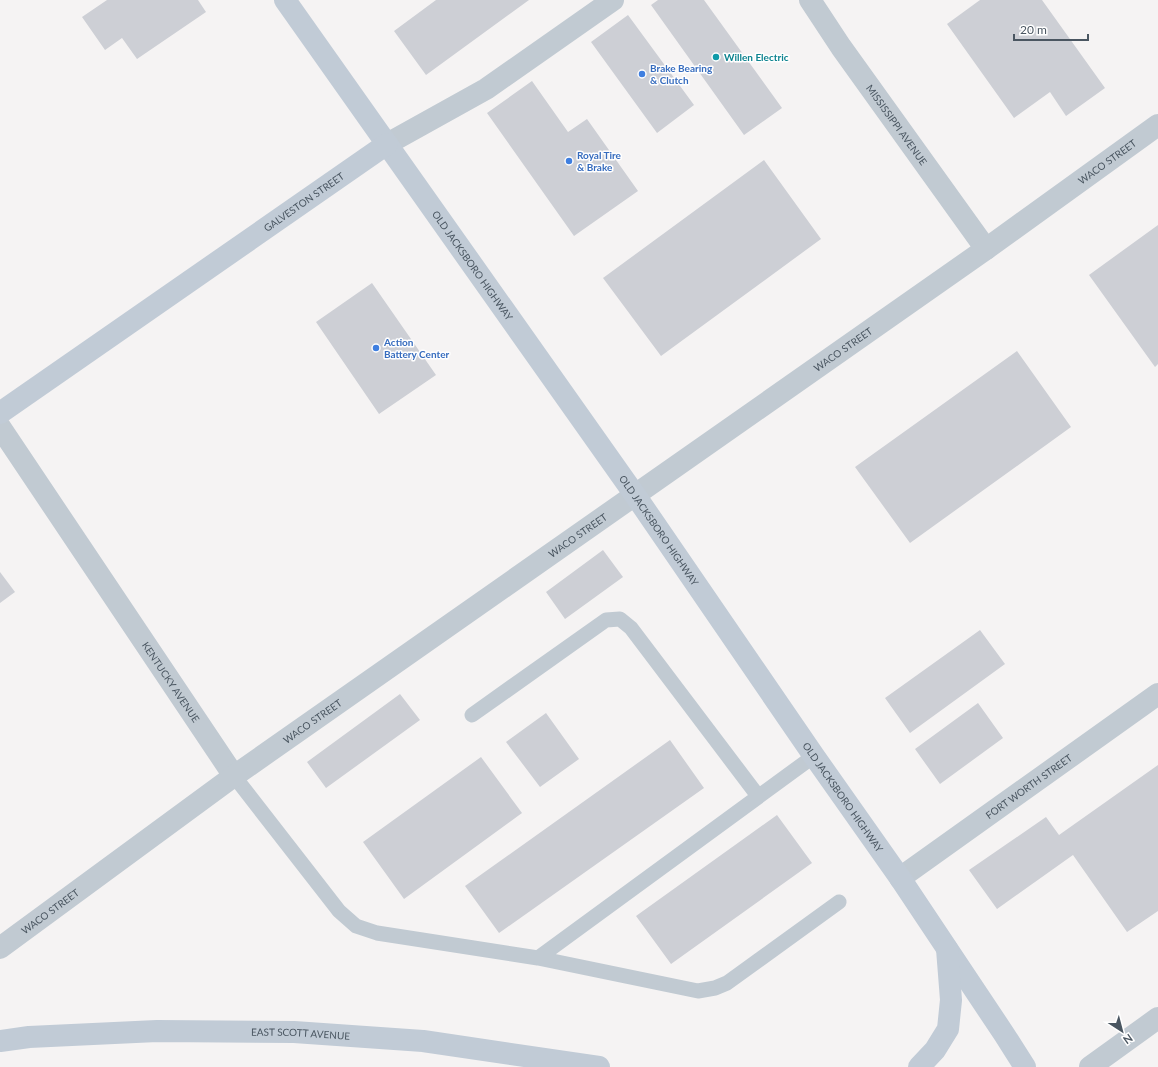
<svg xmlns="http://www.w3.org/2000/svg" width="1158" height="1067" viewBox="0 0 1158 1067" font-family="Lato,sans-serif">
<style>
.building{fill:#cdcfd5}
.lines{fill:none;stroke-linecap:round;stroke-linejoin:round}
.lane{stroke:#c1cad2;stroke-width:15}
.street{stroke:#c1cad2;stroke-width:22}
.secondary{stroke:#c1cbd6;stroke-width:22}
.culture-dot{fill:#0f9aa8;stroke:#fff;stroke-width:1.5}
.shop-dot{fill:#3f7fe0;stroke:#fff;stroke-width:1.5}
.labels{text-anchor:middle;stroke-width:3;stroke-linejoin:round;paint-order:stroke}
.culture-label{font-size:10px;font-weight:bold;fill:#0d838f;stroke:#fff;text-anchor:start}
.shop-label{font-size:10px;font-weight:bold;fill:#366cbe;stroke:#fff;text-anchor:start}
.street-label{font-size:10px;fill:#4a5661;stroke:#fff}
</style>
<rect width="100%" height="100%" fill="#f5f3f3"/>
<path class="building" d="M 107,0 L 198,0 L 206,12 L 137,59 L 122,38 L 105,50 L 82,17 Z
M 436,0 L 529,0 L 426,75 L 394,31 Z
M 658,0 L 704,0 L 782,108 L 744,135 L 651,5 Z
M 980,0 L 1042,0 L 1105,88 L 1066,116 L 1050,92 L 1014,118 L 947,24 Z
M 628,15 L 694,105 L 657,133 L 591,42 Z
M 532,81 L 568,132 L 587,119 L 638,191 L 574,236 L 487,113 Z
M 764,160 L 821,239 L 661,356 L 603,278 Z
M 1158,225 L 1158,364 L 1155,367 L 1089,275 Z
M 372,283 L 436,375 L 379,414 L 316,322 Z
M 1017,351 L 1071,427 L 910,543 L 855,467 Z
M 603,550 L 623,577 L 565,619 L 546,592 Z
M 0,572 L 15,592 L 0,603 Z
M 980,630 L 1005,664 L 910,733 L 885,698 Z
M 400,694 L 420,720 L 326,788 L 307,762 Z
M 978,703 L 1003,738 L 940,784 L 915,749 Z
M 546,713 L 579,759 L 540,787 L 506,742 Z
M 670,740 L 704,788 L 499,933 L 465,886 Z
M 481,757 L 522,813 L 404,899 L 363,842 Z
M 1158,765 L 1158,911 L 1127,932 L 1073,855 L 997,909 L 969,870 L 1046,817 L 1059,835 Z
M 777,815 L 812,863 L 671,964 L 636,916 Z"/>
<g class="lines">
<path class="lane" d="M 472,715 L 606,620 L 620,619 L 631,628 L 758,796
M 234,776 L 339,911 L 356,926 L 377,933 L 538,958 L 814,756
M 538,958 L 698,991 L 715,988 L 727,983 L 839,902"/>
<g class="street">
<path id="s1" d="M 810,0 L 841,47 L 986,249"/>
<path d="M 387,144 L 486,89 L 613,0"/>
<path id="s2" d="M 0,427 L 234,776"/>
<path id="s3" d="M 900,878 L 1158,694"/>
<path id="s4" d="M 0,948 L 234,776 L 986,249 L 1158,125"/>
<path d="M 1090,1067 L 1158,1018"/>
</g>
<g class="secondary">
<path id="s5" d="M 285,0 L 635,495 L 814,756 L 900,878 L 1004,1034 L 1025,1067"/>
<path id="s6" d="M 0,413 L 387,144"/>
<path id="s7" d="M 0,1041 L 29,1037 L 157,1031 L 294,1032 L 423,1041 L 599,1067"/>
<path d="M 919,1067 L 935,1050 L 948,1029 L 951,1000 L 947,949"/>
</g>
</g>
<circle class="culture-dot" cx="716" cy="57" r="4"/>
<g class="shop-dot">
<circle cx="642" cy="74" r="4"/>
<circle cx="569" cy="161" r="4"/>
<circle cx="376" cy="348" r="4"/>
</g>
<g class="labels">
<g class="culture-label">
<text x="724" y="61">Willen Electric</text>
</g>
<g class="shop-label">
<text x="650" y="72">Brake Bearing<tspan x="650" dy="12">&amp; Clutch</tspan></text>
<text x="577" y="159">Royal Tire<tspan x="577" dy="12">&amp; Brake</tspan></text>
<text x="384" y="346">Action<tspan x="384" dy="12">Battery Center</tspan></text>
</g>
<g class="street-label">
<text dy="4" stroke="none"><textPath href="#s1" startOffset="152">MISSISSIPPI AVENUE</textPath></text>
<text dy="4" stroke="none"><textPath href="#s4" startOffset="1358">WACO STREET</textPath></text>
<text dy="4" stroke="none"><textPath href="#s6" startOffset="370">GALVESTON STREET</textPath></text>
<text dy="4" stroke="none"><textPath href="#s5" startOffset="325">OLD JACKSBORO HIGHWAY</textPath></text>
<text dy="4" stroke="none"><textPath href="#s4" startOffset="1034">WACO STREET</textPath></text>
<text dy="4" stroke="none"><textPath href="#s5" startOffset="649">OLD JACKSBORO HIGHWAY</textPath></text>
<text dy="4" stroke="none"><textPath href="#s4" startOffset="710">WACO STREET</textPath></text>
<text dy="4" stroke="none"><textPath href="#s2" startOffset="307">KENTUCKY AVENUE</textPath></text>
<text dy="4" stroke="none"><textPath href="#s4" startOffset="386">WACO STREET</textPath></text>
<text dy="4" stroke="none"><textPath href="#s3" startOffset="158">FORT WORTH STREET</textPath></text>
<text dy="4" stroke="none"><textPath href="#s5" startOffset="973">OLD JACKSBORO HIGHWAY</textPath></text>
<text dy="4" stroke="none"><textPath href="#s4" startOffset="62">WACO STREET</textPath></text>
<text dy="4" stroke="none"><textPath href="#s7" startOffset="301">EAST SCOTT AVENUE</textPath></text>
</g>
</g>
<g transform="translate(1122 1031) rotate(144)" stroke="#ffffff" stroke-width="3" paint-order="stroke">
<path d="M0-3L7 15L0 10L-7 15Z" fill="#4a5661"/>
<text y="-6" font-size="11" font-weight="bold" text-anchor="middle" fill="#4a5661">N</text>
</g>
<path d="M1014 34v6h74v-6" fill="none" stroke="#4a5661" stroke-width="2"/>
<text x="1020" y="34" font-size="12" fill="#4a5661" stroke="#ffffff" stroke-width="3" paint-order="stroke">20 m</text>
</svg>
